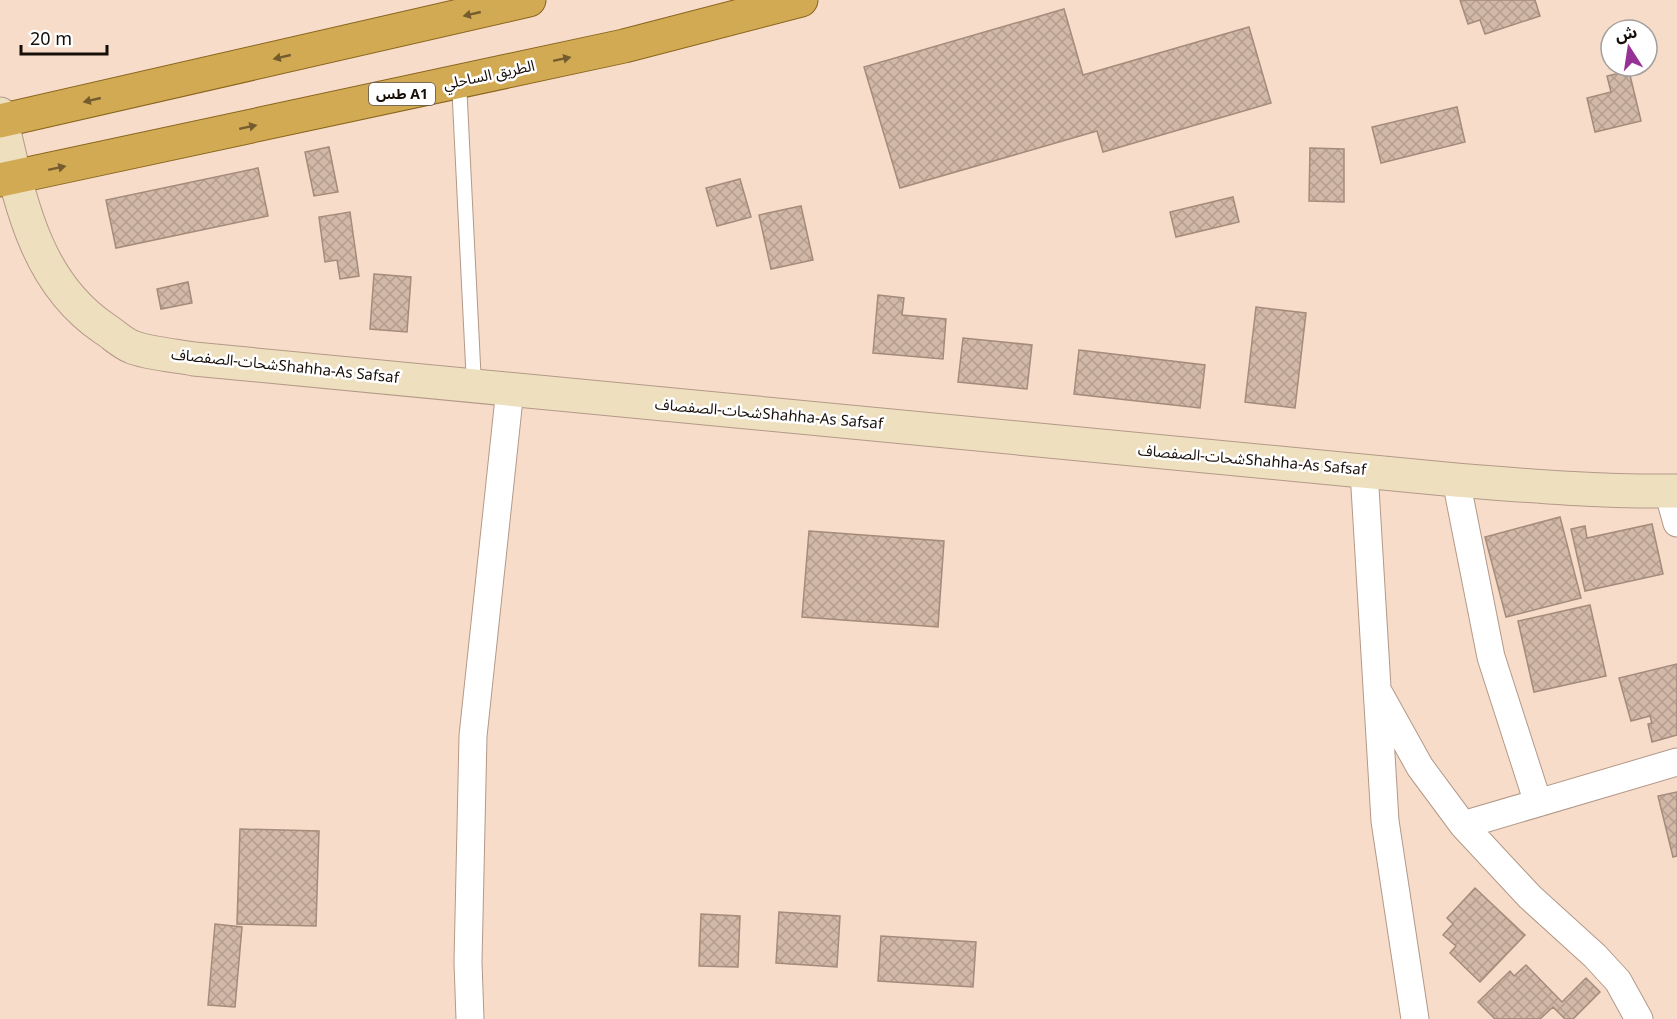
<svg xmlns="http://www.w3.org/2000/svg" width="1677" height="1019" viewBox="0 0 1677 1019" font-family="'Noto Sans','Noto Sans Arabic',sans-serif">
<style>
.building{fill:url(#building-cross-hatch);stroke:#a48b7a;stroke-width:1.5}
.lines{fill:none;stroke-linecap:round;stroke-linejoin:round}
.service-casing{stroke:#b39988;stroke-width:16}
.minor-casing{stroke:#b39988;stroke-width:29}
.secondary-casing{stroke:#b39988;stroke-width:35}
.trunk-casing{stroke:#89651d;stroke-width:35}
.service{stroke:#fff;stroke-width:14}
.minor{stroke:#fff;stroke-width:27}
.secondary{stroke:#eedfbf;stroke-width:33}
.trunk{stroke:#d2aa54;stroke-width:33}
.oneway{fill:#745c2e}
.labels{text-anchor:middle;stroke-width:5;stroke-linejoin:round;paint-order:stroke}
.shield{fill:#fff;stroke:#5d5652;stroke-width:1.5}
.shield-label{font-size:14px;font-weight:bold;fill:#170e08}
.street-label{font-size:15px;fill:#170e08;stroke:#fff}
</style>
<defs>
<pattern id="building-cross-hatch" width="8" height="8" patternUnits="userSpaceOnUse" patternTransform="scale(1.5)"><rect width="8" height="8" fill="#d2b8a7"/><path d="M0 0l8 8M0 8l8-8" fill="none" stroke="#b49d8e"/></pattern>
</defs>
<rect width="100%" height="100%" fill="#f7dcca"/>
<path class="building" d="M 1460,0 L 1535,0 L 1540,16 L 1485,34 L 1480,20 L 1468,24 Z
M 1064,9 L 1083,75 L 1249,27 L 1271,103 L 1103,152 L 1097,131 L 900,188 L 864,67 Z
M 1629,71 L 1641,121 L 1595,132 L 1587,98 L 1611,92 L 1607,76 Z
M 1457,107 L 1465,142 L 1381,163 L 1372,127 Z
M 329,147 L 338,192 L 314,196 L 305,152 Z
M 1310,148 L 1344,149 L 1344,202 L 1309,201 Z
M 258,168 L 268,216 L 116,248 L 106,200 Z
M 740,179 L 751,217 L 717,226 L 706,188 Z
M 1233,197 L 1239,222 L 1176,237 L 1170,212 Z
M 801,206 L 813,260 L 771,269 L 759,215 Z
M 350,212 L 359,276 L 340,279 L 337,260 L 325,262 L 319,217 Z
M 374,274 L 411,277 L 407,332 L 370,329 Z
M 188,282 L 192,303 L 161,309 L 157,289 Z
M 878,295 L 904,298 L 902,315 L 946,319 L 943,359 L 873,353 Z
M 1256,307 L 1306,313 L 1295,408 L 1245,402 Z
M 963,338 L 1032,345 L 1027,389 L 958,382 Z
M 1079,350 L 1205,365 L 1200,408 L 1074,394 Z
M 1560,517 L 1581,598 L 1506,617 L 1485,537 Z
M 1652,524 L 1663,574 L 1585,591 L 1571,529 L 1585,526 L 1587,538 Z
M 809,531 L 944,541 L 938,627 L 802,617 Z
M 1590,605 L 1606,676 L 1534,692 L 1518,621 Z
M 1677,664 L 1677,735 L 1652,742 L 1648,724 L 1652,723 L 1650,716 L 1631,721 L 1619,678 Z
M 1677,792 L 1677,856 L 1673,857 L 1658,796 Z
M 240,829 L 319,831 L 316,926 L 237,924 Z
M 1475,888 L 1525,935 L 1480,982 L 1450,953 L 1456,946 L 1443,935 L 1453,924 L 1447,918 Z
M 779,912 L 840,916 L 837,967 L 776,963 Z
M 701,914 L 740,916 L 738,967 L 699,966 Z
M 215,924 L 242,927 L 235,1007 L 208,1005 Z
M 881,936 L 976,942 L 973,987 L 878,981 Z
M 1526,965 L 1562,1002 L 1586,978 L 1600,992 L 1573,1019 L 1565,1019 L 1553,1007 L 1540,1019 L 1495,1019 L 1478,1002 L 1510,971 L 1514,976 Z"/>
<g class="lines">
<g class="service-casing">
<path id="service" d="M 459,82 L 474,385"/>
</g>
<g class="minor-casing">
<path id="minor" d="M 1364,471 L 1385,821 L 1415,1019
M 1456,480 L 1491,657 L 1538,803
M 1668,491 L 1677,523
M 1380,695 L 1420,767 L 1463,825 L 1530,897 L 1595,956 L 1618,981 L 1639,1019
M 1463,825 L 1677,762
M 470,1019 L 468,962 L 473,736 L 510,389"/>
</g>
<g class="secondary-casing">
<path id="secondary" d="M 0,114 C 19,194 32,280 105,329 C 113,334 122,343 132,347 C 146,353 178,356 194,359 L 1456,480 C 1530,486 1603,492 1677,491"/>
</g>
<g class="trunk-casing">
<path id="trunk" d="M 0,121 L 529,0
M 0,180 L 624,46 L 801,0"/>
</g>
<use href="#service" class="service"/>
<use href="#minor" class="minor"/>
<use href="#secondary" class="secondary"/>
<use href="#trunk" class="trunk"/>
</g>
<defs><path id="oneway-solid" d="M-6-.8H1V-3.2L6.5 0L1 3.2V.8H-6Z" transform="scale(1.5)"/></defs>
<g class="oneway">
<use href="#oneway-solid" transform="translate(472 14) rotate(167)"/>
<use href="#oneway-solid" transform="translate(282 57) rotate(167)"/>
<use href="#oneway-solid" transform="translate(562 59) rotate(-12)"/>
<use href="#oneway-solid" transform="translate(92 100) rotate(167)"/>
<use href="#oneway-solid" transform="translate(248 127) rotate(-12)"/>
<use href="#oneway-solid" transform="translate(57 168) rotate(-12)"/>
</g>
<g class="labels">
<rect class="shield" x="369" y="83" width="66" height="22" rx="4.5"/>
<g class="shield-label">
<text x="402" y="99">طس A1</text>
</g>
<g class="street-label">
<text transform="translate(489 75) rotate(-12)" y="5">الطريق الساحلي</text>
<text transform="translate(285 366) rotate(6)" y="5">شحات-الصفصافShahha-As Safsaf</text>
<text transform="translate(769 414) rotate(5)" y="5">شحات-الصفصافShahha-As Safsaf</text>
<text transform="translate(1252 460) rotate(5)" y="5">شحات-الصفصافShahha-As Safsaf</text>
</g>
</g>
<g transform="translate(1629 48) rotate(348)"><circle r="28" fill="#ffffff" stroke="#a29f9c" stroke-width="1.5"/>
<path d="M0-4.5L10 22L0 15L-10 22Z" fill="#963196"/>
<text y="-9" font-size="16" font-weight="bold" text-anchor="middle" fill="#170e08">ش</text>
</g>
<path d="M21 45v9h86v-9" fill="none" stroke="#170e08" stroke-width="3"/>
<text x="30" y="45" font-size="18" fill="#170e08" stroke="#ffffff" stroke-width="4.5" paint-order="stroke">20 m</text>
</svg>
